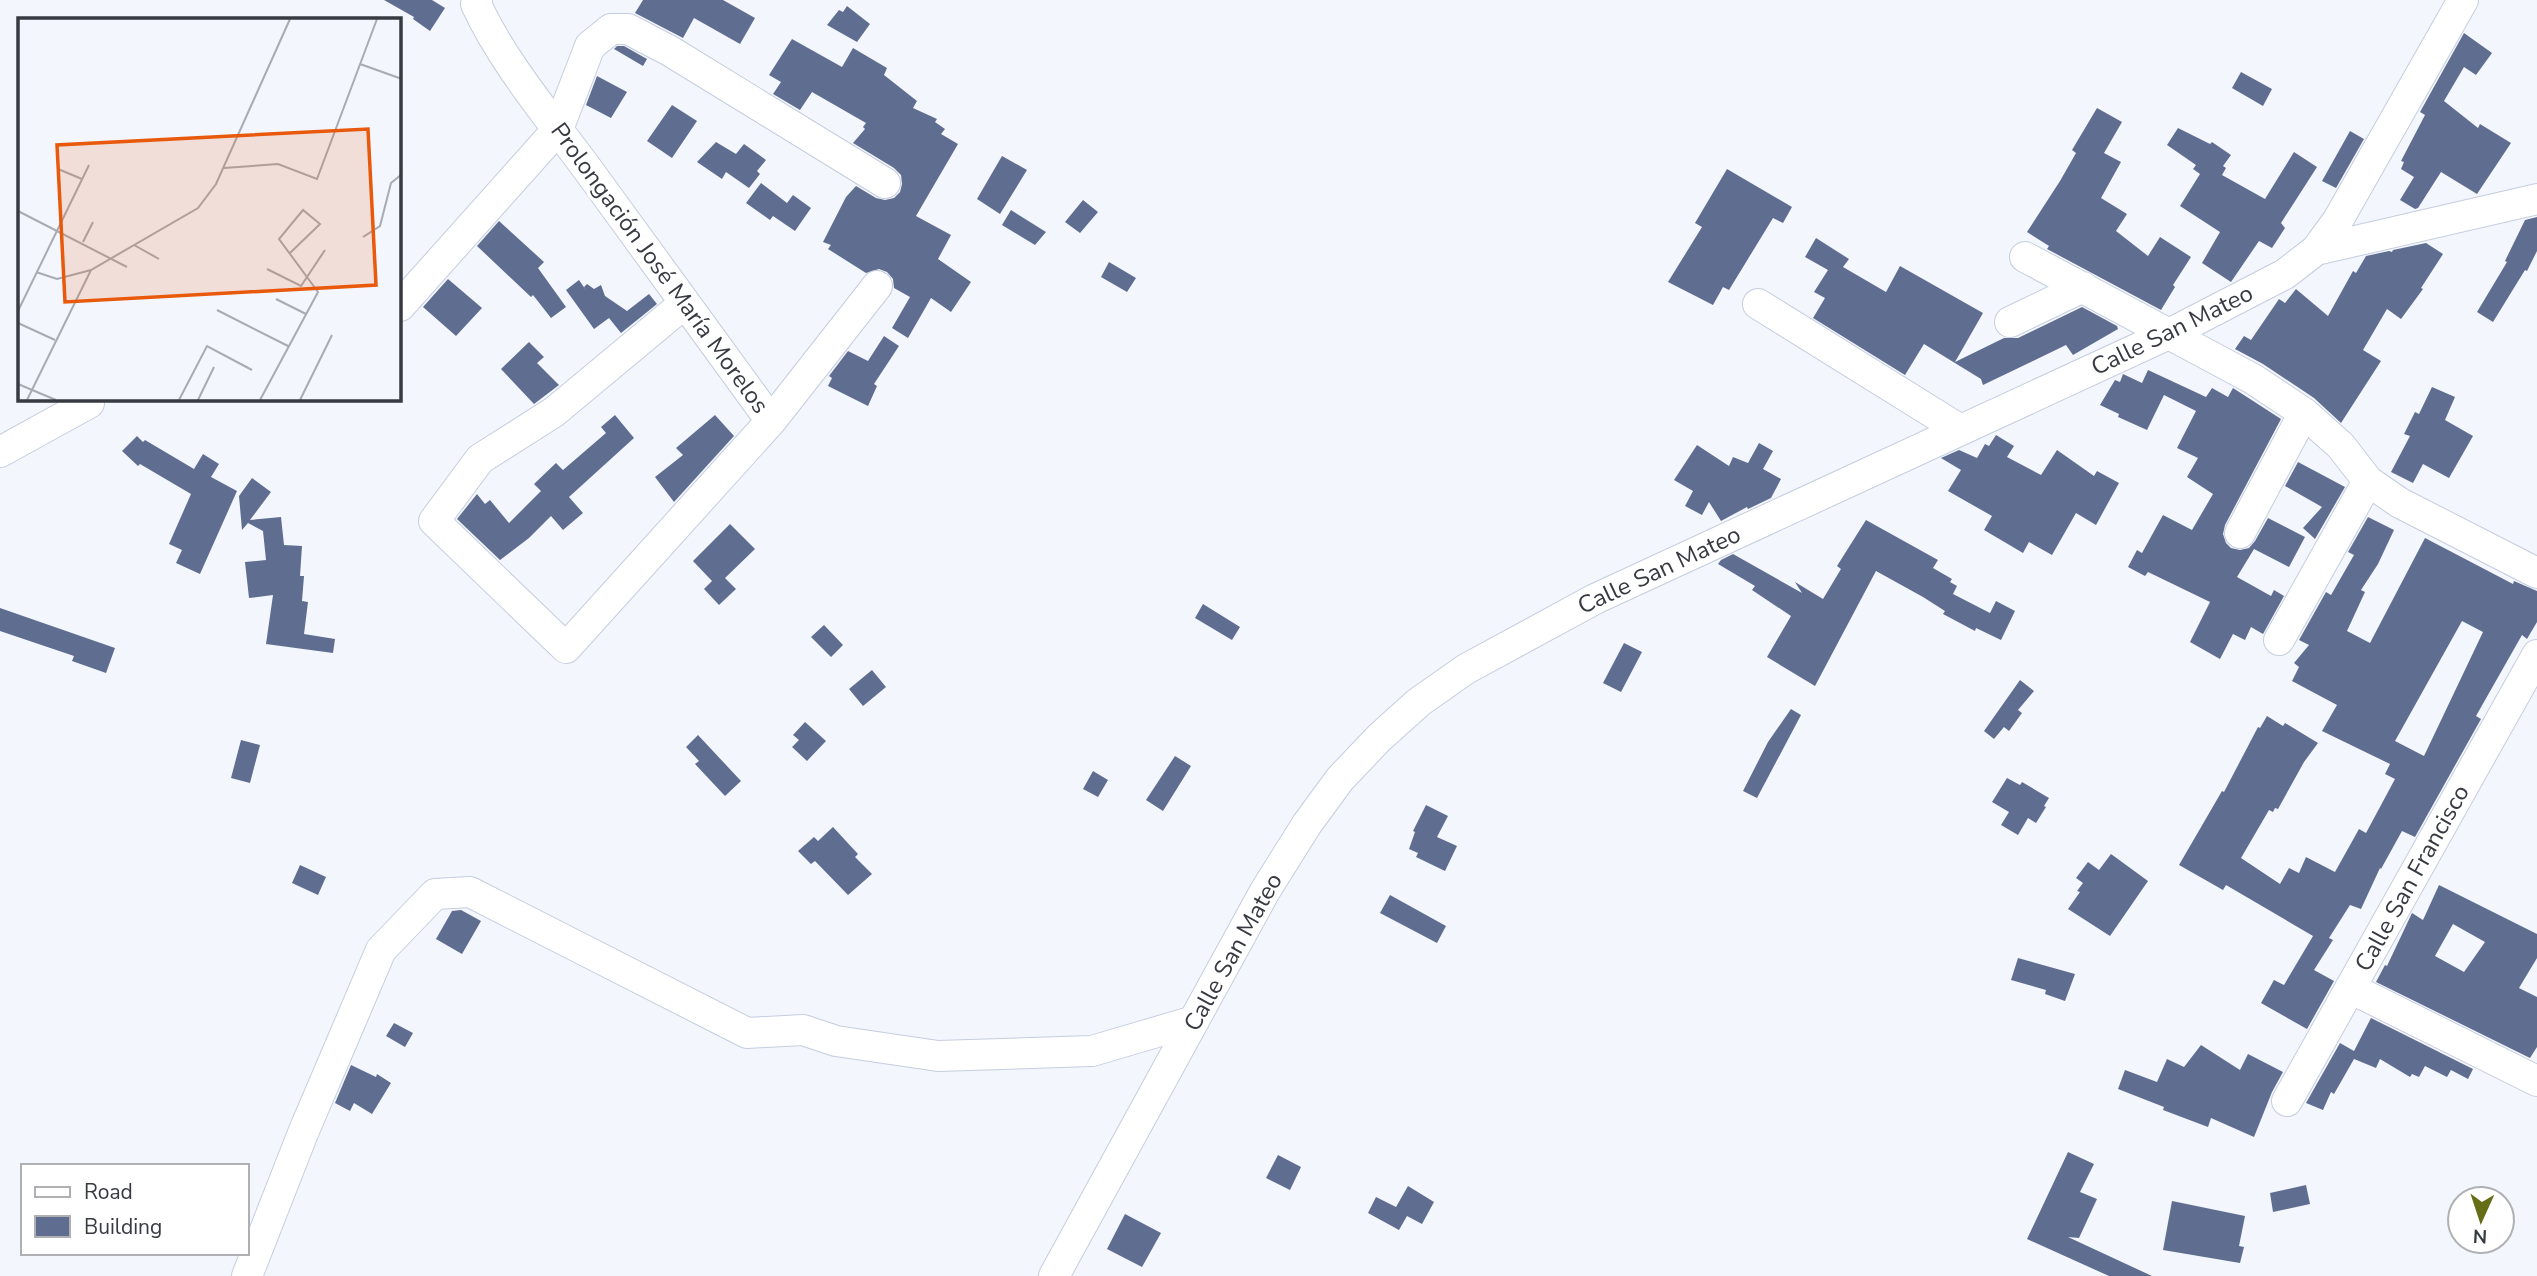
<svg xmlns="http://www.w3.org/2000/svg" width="2537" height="1276" viewBox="0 0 2537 1276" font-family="'Nunito Sans',sans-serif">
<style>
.building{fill:#5f6e90;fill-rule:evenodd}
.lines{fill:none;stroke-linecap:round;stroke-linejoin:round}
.minor-casing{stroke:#c5cddf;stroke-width:32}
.minor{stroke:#fff;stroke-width:30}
.labels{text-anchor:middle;stroke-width:7;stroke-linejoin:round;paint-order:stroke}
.street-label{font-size:24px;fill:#373a41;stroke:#fff}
.inset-road{fill:none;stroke:#a8abb2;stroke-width:2}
.view{fill:#e8590c;fill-opacity:0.15;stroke:#e8590c;stroke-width:3.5}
.inset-edge{fill:none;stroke:#373a41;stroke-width:3.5}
</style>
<rect width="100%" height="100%" fill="#f3f6fd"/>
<path class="building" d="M 384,0 L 432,0 L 445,8 L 430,31 L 413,19 L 414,17 Z
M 643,0 L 723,0 L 755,18 L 740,44 L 694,18 L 683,38 L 635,13 Z
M 847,6 L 870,24 L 857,42 L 827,25 L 839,10 L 843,12 Z
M 2464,33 L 2492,53 L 2476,75 L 2464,67 L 2444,101 L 2478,128 L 2480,124 L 2511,143 L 2477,194 L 2441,172 L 2418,208 L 2415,209 L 2400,200 L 2414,177 L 2401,169 L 2404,162 L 2401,161 L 2425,115 L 2420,112 Z
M 792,39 L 842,67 L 853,48 L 887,68 L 884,75 L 917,101 L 913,108 L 937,119 L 935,122 L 945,129 L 941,134 L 958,144 L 916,216 L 951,235 L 938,259 L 971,282 L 951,312 L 931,298 L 908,338 L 892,328 L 910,297 L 894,288 L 893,279 L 887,272 L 879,269 L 866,273 L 828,249 L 831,245 L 823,242 L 846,197 L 856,186 L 876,198 L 885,200 L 894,198 L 900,192 L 902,184 L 901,175 L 894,168 L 853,143 L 865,129 L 863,127 L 866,123 L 812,92 L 800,110 L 773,94 L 781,82 L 769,75 Z
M 617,46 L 624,46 L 647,59 L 643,66 L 614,49 Z
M 2241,72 L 2272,89 L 2263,106 L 2232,88 Z
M 597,76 L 627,92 L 611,118 L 586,105 Z
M 672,105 L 697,121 L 672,158 L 647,141 Z
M 2097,108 L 2122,122 L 2104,153 L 2121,162 L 2101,198 L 2127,214 L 2116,231 L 2148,256 L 2160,237 L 2191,257 L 2173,285 L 2175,287 L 2161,310 L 2047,249 L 2049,246 L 2027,232 L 2060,181 L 2076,153 L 2072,150 Z
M 2178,128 L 2210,144 L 2212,142 L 2231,155 L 2223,166 L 2226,168 L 2222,175 L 2265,199 L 2294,152 L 2317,167 L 2281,223 L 2285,228 L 2272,248 L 2259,241 L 2231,282 L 2202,263 L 2220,232 L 2180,206 L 2200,174 L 2193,169 L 2196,165 L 2167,145 Z
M 2350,131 L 2364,139 L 2336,188 L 2322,181 Z
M 716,142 L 736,154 L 744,144 L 766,160 L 757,171 L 760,174 L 749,188 L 726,172 L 722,179 L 697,162 Z
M 1002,156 L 1027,170 L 1000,214 L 977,199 Z
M 1727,169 L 1792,207 L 1783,223 L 1773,218 L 1729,290 L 1723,287 L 1713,305 L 1668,282 L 1702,227 L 1695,223 Z
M 761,183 L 787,203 L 793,195 L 811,208 L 795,231 L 773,216 L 770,220 L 746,203 Z
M 1083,200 L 1098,212 L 1080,233 L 1065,222 Z
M 1011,210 L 1046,232 L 1035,245 L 1002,225 Z
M 2537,217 L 2537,251 L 2527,271 L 2525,270 L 2493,322 L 2477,312 L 2507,262 L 2505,261 L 2525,220 Z
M 499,221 L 544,262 L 538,268 L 566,307 L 551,318 L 533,295 L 531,297 L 477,246 Z
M 1816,238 L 1849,259 L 1843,267 L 1886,292 L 1900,266 L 1983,313 L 1955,362 L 2004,338 L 2018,338 L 2082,307 L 2117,326 L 2118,329 L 2073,355 L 2066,345 L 1983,385 L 1981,379 L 1924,344 L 1905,375 L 1813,318 L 1825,298 L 1814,292 L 1828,270 L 1805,257 Z
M 2426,243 L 2443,254 L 2421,288 L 2423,289 L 2401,319 L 2387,309 L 2363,350 L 2381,361 L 2341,423 L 2314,398 L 2263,364 L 2235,349 L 2244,336 L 2251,340 L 2279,299 L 2285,303 L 2296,289 L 2328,316 L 2353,271 L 2356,273 L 2366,256 L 2389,251 L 2392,252 L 2393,250 Z
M 1109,262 L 1136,278 L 1127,292 L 1101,277 Z
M 448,279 L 482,308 L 456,336 L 423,307 Z
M 579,280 L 588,293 L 584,287 L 587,284 L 594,289 L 601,285 L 605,296 L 627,311 L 649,294 L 657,304 L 621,333 L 609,318 L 594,329 L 566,290 Z
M 884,336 L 899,346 L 874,384 L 877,386 L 868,406 L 828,386 L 832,378 L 829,376 L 848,351 L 868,361 Z
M 529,342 L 544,357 L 537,363 L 559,385 L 534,404 L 501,369 Z
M 2148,370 L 2206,397 L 2212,388 L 2228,397 L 2233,388 L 2281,419 L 2225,525 L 2223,534 L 2226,543 L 2231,548 L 2240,550 L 2249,548 L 2255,541 L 2268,518 L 2305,537 L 2289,567 L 2254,549 L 2237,577 L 2271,596 L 2274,590 L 2284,596 L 2263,634 L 2251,627 L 2245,640 L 2233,634 L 2220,659 L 2190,642 L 2210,602 L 2148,572 L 2145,576 L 2128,567 L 2137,550 L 2142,553 L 2163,515 L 2192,530 L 2213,494 L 2187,477 L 2198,458 L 2177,448 L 2196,411 L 2164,395 L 2147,430 L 2118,417 L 2119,414 L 2100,405 L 2115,380 L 2120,382 L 2123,374 L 2142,383 Z
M 2432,387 L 2455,397 L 2445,420 L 2473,436 L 2449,478 L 2423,464 L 2413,483 L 2391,472 L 2410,436 L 2404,434 L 2415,412 L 2419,414 Z
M 615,415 L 634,438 L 569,497 L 583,513 L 563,530 L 551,516 L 529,538 L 500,560 L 457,519 L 477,494 L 485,504 L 490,500 L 509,523 L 541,491 L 534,484 L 556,463 L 563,470 L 606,433 L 601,427 Z
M 715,415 L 734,436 L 674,502 L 655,477 L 683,455 L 676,448 Z
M 1996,435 L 2014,446 L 2007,457 L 2041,475 L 2057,450 L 2094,476 L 2097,471 L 2119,483 L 2096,525 L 2076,513 L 2052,555 L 2029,542 L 2023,553 L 1984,530 L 1992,516 L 1948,491 L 1961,470 L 1941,458 L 1959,450 L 1977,458 L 1985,444 L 1989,446 Z
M 137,436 L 143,442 L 145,440 L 194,469 L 203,454 L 219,464 L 211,477 L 237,491 L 200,574 L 176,563 L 182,550 L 169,544 L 191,494 L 140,464 L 138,466 L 122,451 Z
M 1759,443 L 1773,451 L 1763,469 L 1781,479 L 1771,498 L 1748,509 L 1747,507 L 1721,521 L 1709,502 L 1702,515 L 1685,506 L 1693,491 L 1674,480 L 1697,445 L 1729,466 L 1733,457 L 1748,463 Z
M 2298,462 L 2345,487 L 2315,539 L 2303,528 L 2322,507 L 2285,486 Z
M 252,478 L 271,492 L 250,520 L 281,517 L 284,545 L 302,546 L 300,576 L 304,576 L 302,601 L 308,602 L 304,634 L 335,639 L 333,653 L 266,644 L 273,595 L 249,598 L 245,562 L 266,560 L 263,531 L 248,523 L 242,530 L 239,496 Z
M 2368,517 L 2394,530 L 2378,564 L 2361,590 L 2365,592 L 2347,631 L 2370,643 L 2425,538 L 2513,584 L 2514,581 L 2537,591 L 2537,622 L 2527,639 L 2522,635 L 2476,716 L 2481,719 L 2415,837 L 2402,831 L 2381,869 L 2380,868 L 2361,909 L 2350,905 L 2329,938 L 2333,940 L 2314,970 L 2334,981 L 2307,1029 L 2261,1003 L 2274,980 L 2284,985 L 2313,936 L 2226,885 L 2223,890 L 2179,865 L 2222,791 L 2224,792 L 2258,727 L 2260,728 L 2267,716 L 2283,726 L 2285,723 L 2318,743 L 2304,762 L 2278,809 L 2275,808 L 2273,812 L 2269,810 L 2241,858 L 2280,884 L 2289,868 L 2299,873 L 2306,857 L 2335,872 L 2359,829 L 2366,833 L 2395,779 L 2385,774 L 2390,764 L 2322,731 L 2337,705 L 2292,681 L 2299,667 L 2294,663 L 2309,645 L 2299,640 L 2326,592 L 2331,595 L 2354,555 L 2348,552 ZM 2462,621 L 2483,632 L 2424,756 L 2395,741 Z
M 1866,520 L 1938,560 L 1933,568 L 1952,579 L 1950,582 L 1957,586 L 1953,594 L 1990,613 L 1996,601 L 2015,611 L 2001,640 L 1976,628 L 1975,631 L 1943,614 L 1945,611 L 1923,597 L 1876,571 L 1815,686 L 1767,657 L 1791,616 L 1752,590 L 1755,586 L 1718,564 L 1721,560 L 1733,554 L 1802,593 L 1795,582 L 1823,599 L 1841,569 L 1837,566 Z
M 730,524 L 755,549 L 725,578 L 736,589 L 719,605 L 704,589 L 712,581 L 693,561 Z
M 1203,604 L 1240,627 L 1232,640 L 1195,618 Z
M 0,608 L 115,648 L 106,673 L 72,661 L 74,656 L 0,631 Z
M 824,625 L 843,645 L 831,657 L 811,637 Z
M 1624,643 L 1642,652 L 1621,692 L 1603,683 Z
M 872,670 L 886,687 L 863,706 L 849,689 Z
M 2020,680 L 2034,691 L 2018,710 L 2022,713 L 2009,731 L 2004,727 L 1994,739 L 1984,731 Z
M 1791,709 L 1801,715 L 1757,798 L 1743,791 L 1768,742 Z
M 805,722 L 826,741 L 807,761 L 792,747 L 799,740 L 793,735 Z
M 698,735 L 741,781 L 725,796 L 695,764 L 699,761 L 686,747 Z
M 241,740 L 260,745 L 250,783 L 231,778 Z
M 1175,756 L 1191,766 L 1163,811 L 1146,800 Z
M 1093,771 L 1108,780 L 1098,797 L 1083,789 Z
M 2007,778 L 2020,785 L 2022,782 L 2049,798 L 2044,806 L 2046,807 L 2036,823 L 2028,818 L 2018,835 L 2001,825 L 2009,812 L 1992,802 Z
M 1426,805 L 1448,816 L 1437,837 L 1457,846 L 1445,871 L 1416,857 L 1418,853 L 1409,849 L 1415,832 L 1413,831 Z
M 833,827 L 858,854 L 855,857 L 872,874 L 848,895 L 815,861 L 811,864 L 798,851 L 814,837 L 818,841 Z
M 2111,854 L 2148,881 L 2110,936 L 2068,909 L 2080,892 L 2077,891 L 2083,883 L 2076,878 L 2088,862 L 2099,870 Z
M 300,865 L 326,877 L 318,895 L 292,883 Z
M 2439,885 L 2537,934 L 2537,958 L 2519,988 L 2537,997 L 2537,1047 L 2530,1058 L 2376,982 L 2385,965 L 2387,966 L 2412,913 L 2423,920 ZM 2453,924 L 2485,942 L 2464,972 L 2435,956 Z
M 1390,895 L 1446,926 L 1437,943 L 1380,913 Z
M 461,910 L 481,921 L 462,954 L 436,939 L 452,911 Z
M 2018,958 L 2075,974 L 2065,1001 L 2045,994 L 2046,990 L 2011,980 Z
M 2371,1018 L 2473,1069 L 2468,1079 L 2451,1070 L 2447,1077 L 2425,1066 L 2419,1077 L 2412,1074 L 2410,1077 L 2380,1059 L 2376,1068 L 2354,1059 L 2334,1094 L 2331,1092 L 2323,1110 L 2306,1103 L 2340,1043 L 2354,1051 Z
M 394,1023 L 413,1033 L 405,1047 L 386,1036 Z
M 2201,1045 L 2240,1070 L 2248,1054 L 2283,1072 L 2272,1092 L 2254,1137 L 2211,1118 L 2208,1127 L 2163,1110 L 2164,1107 L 2118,1089 L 2125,1070 L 2157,1082 L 2167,1059 L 2184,1067 Z
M 351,1065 L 376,1077 L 377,1074 L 391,1083 L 372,1114 L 354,1103 L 350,1111 L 335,1103 Z
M 2068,1152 L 2094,1164 L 2080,1192 L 2097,1199 L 2079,1238 L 2068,1237 L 2152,1276 L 2109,1276 L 2027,1239 Z
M 1278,1155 L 1301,1167 L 1290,1190 L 1266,1178 Z
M 2306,1185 L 2310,1204 L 2273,1212 L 2270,1193 Z
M 1408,1186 L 1434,1202 L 1422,1224 L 1407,1216 L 1399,1230 L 1368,1213 L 1376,1197 L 1396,1207 Z
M 2172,1201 L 2245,1216 L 2239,1246 L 2244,1247 L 2240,1263 L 2163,1250 Z
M 1125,1214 L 1161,1233 L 1142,1267 L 1107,1249 Z"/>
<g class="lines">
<g class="minor-casing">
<path id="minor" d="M 477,0 L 476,4 C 502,61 549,117 586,167 C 648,252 709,336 771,421 L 566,648 L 434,521 L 480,459 L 554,412 L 685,303
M 2316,250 L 2338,220 L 2463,0
M 2025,257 L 2253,379 L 2304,413 L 2341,446 L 2368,481 L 2400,503 L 2537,573
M 1758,304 L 1959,429
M 400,306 L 558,129 L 590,46 L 611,29 L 628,29 L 670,51 L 885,183
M 2010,322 L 2083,287
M 771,421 L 877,286
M 0,452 L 89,403
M 2240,533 L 2304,413
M 2279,640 L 2368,481
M 2350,988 L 2537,1081
M 2287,1101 L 2537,655
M 247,1276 L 303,1133 L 381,950 L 435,894 L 470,892 L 747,1033 L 803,1030 L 836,1041 L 938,1056 L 1092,1051 L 1194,1021
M 1054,1276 L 1265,891 L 1307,824 L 1340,779 L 1379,738 L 1419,702 L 1466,669 L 1595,599 L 2171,333 L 2285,274 L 2316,250 L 2537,199"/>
</g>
<use href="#minor" class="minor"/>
</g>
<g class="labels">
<g class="street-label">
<text transform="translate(660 268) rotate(54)" y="8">Prolongación José María Morelos</text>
<text transform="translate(2172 330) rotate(-26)" y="8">Calle San Mateo</text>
<text transform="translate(1659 570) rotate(-25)" y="8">Calle San Mateo</text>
<text transform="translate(2412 878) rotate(-61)" y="8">Calle San Francisco</text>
<text transform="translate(1233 952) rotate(-61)" y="8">Calle San Mateo</text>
</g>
</g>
<g transform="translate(18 18)">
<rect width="383" height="383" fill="#f3f6fd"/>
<path class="inset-road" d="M 342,46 L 384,61M 206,150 L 260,146 L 299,161 L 359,1M 40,151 L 64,161M 0,193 L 109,249M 345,219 L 362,208 L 373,165 L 384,156M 65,224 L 75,204M 116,227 L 141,241M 249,251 L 283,268 L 307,232M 18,254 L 39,261 L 73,252 L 180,190 L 198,166 L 272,1M 258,281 L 288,296M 199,292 L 270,328M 0,293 L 71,147M 0,305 L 37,322M 0,366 L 38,382M 9,382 L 73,252M 161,382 L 189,328 L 234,352M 180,382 L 196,349M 242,382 L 300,274 L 261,221 L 285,192 L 302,206 L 272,235M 282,382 L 314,317"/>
<path class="view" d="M 350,111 L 358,267 L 47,284 L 39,127 Z"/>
<rect width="383" height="383" class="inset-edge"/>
</g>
<rect x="21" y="1164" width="228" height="91" fill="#ffffff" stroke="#afb0b3" stroke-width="2"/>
<rect x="35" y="1187" width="35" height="10" fill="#ffffff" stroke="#afb0b3" stroke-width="2"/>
<text x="84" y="1199" font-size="21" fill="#373a41">Road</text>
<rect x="35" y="1216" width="35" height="21" fill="#5f6e90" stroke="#afb0b3" stroke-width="2"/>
<text x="84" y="1234" font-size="21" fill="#373a41">Building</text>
<g transform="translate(2481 1220) rotate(183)"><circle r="33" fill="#ffffff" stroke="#afb0b3" stroke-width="2"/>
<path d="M0-5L12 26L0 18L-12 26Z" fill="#656e16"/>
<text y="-10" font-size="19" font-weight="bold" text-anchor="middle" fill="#373a41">N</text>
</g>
</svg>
